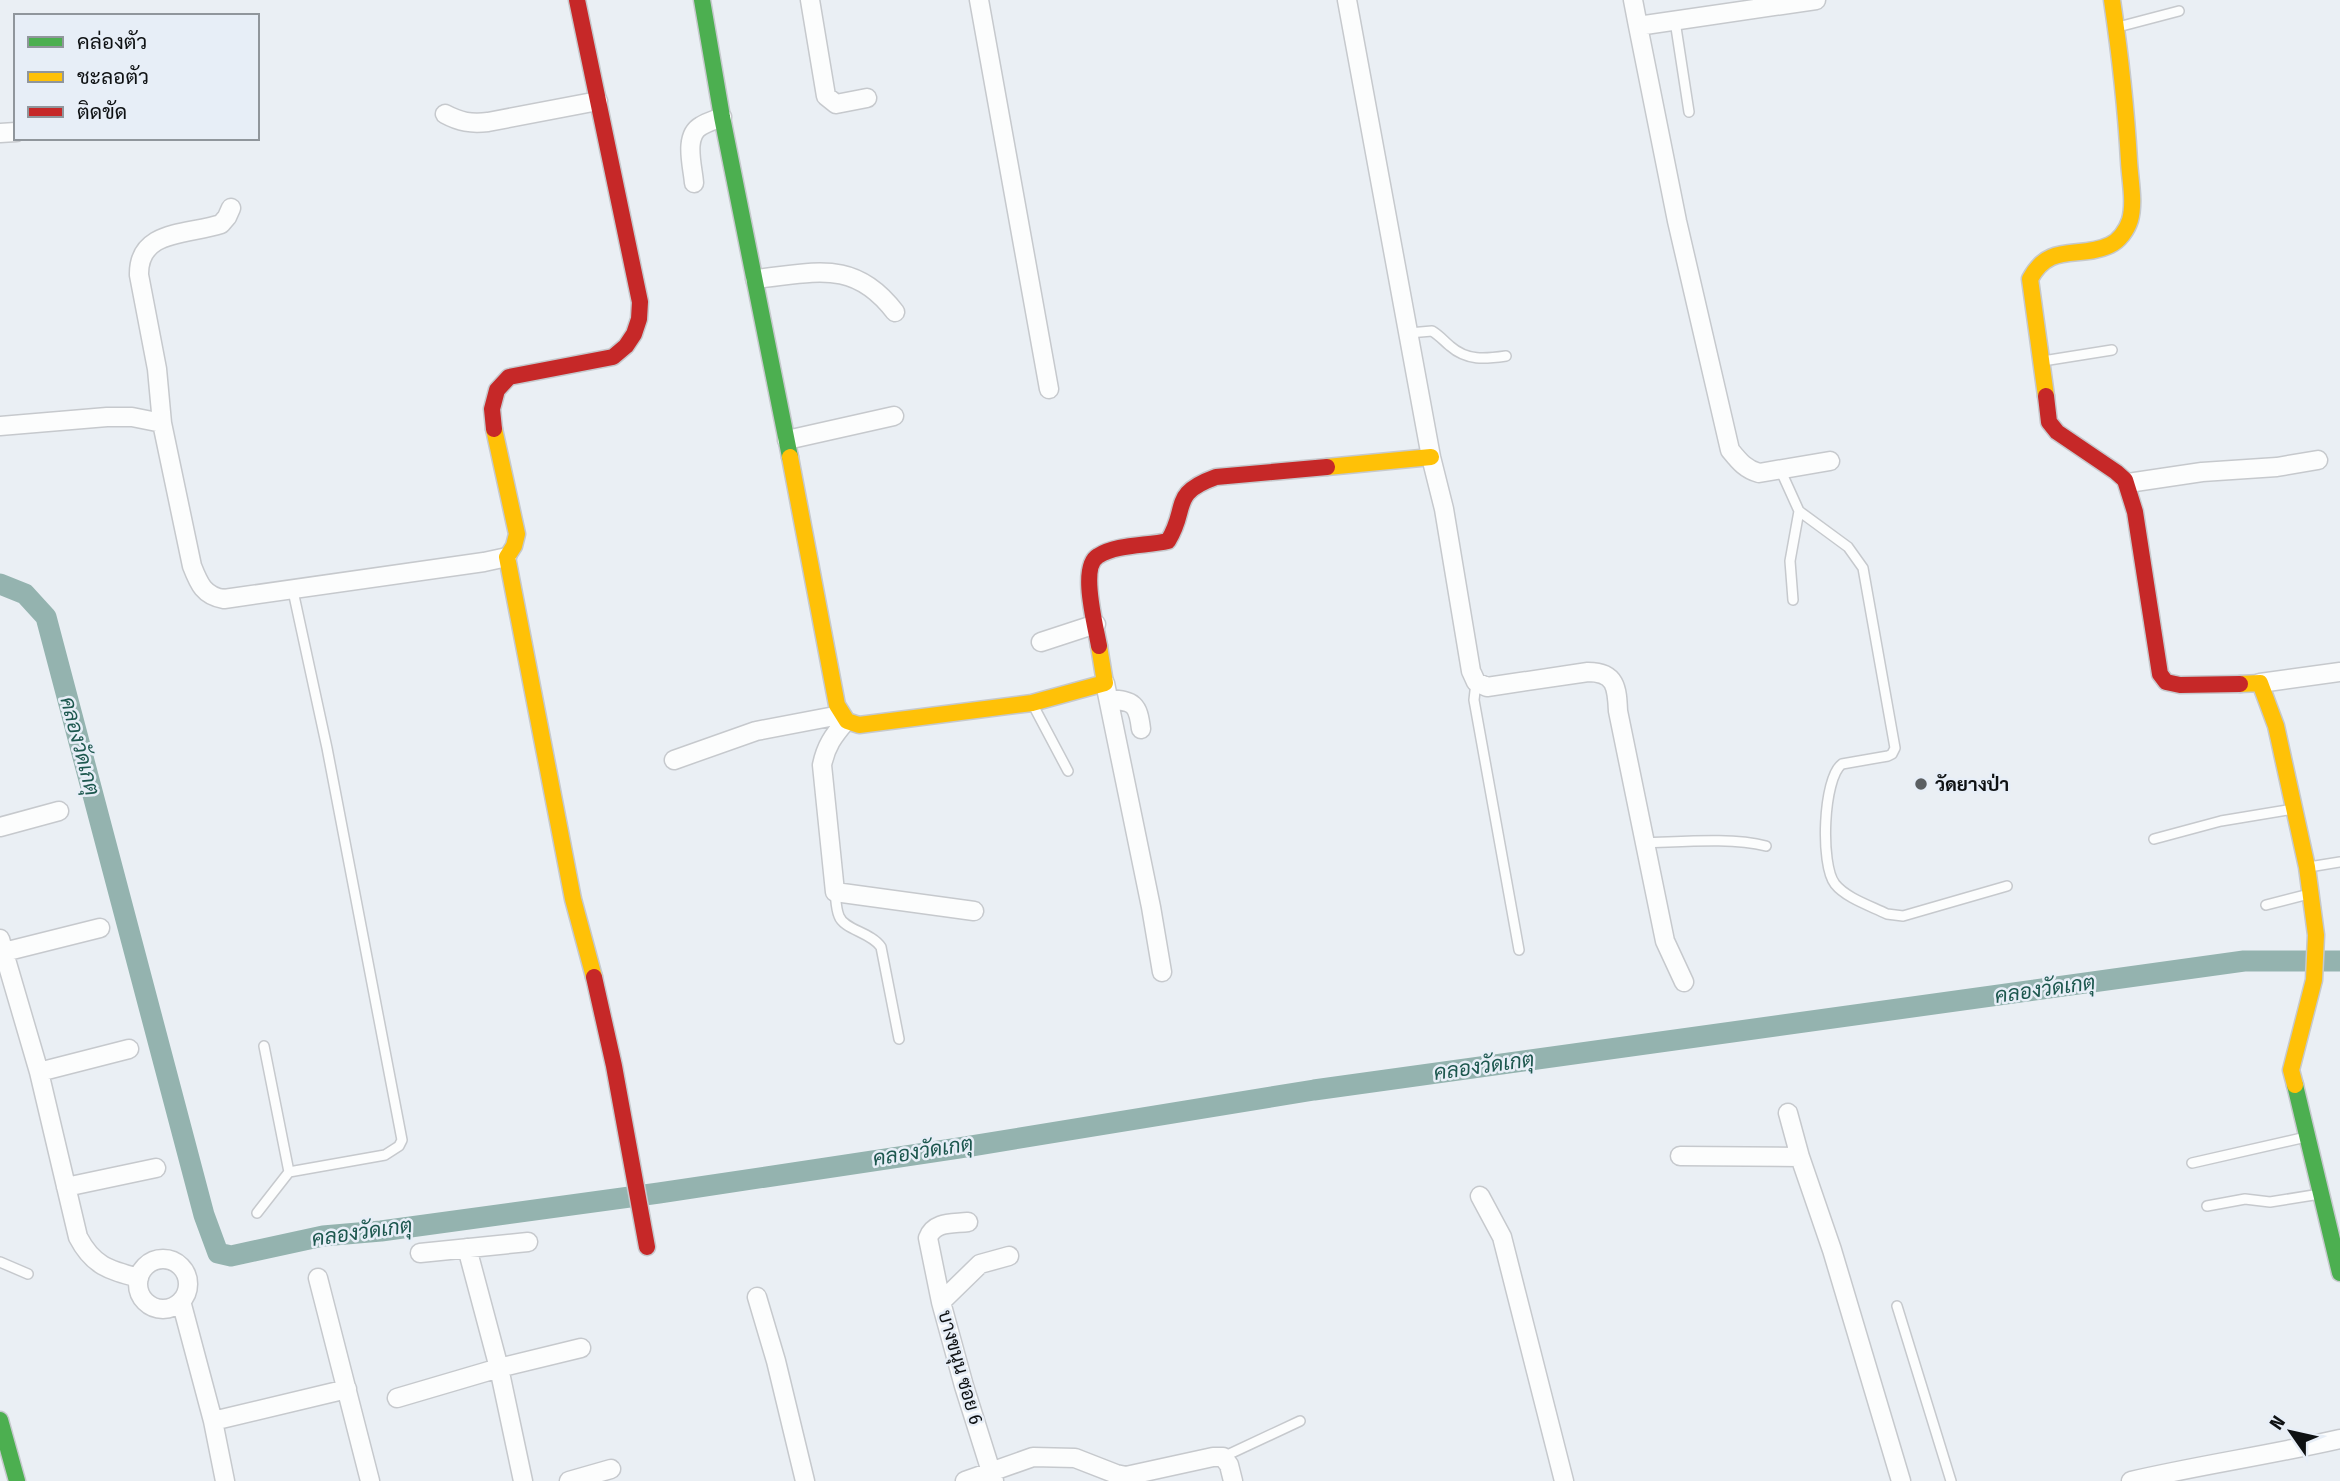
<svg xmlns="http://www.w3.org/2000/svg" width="2340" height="1481" viewBox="0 0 2340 1481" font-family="'Fira Sans Condensed',Sarabun,sans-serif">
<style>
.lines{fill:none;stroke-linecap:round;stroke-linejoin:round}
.canal{stroke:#94b3af;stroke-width:21}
.lane-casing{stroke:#c6c9cd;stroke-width:12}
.street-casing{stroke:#c6c9cd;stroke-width:21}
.fast-casing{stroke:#c6c9cd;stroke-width:19}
.slow-casing{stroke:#c6c9cd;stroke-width:19}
.jam-casing{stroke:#c6c9cd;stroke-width:19}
.lane{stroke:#fcfdfd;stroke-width:9}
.street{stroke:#fcfdfd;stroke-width:18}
.fast{stroke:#4caf50;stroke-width:16}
.slow{stroke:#ffc107;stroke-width:16}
.jam{stroke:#c62828;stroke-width:16}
.poi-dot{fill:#5b5f62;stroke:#e7eef7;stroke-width:2.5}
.labels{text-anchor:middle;stroke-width:5;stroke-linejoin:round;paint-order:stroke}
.poi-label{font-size:19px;font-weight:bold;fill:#0e1113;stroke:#e7eef7;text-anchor:start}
.street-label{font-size:19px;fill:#0e1113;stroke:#e7eef7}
.water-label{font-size:21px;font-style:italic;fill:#1c574e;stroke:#e7eef7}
</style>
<rect width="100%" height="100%" fill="#eaeff4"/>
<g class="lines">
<path class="canal" d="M 0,584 L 25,594 L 46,617 L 204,1215 L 218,1253 L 231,1256 L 323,1236 L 381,1231 L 659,1193 L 959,1148 L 1314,1090 L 2244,961 L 2340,961"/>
<g class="lane-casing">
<path id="lane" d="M 1675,21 L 1689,112
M 2118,27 L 2179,11
M 1409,333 L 1432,331 C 1439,335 1444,341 1450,346 C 1467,361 1485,359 1506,356
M 2043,361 L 2112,350
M 1780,469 L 1799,511 L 1848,547 L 1863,568 L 1895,748 L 1892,754 L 1888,756 L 1842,764 C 1823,778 1820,865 1835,884 C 1846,898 1871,906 1887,914 L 1903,916 L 2007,886
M 1793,600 L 1790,561 L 1799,511
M 1476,682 L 1474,700 L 1519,950
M 1033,705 L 1068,771
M 2154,839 L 2221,821 L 2293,809
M 1644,843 C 1681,842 1731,837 1766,846
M 2309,867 L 2340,862
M 835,892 C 836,900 836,909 839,916 C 844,930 871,932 881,947 L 899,1039
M 2266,905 L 2309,894
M 264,1046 L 289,1172
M 2192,1163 L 2306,1137
M 2207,1206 L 2245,1199 L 2270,1202 L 2320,1194
M 257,1213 L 289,1172 L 385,1155 L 399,1146 L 402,1140 L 327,748 L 293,591
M 0,1262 L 28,1274
M 1897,1306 L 1951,1481
M 1223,1457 L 1300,1421"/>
</g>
<g class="street-casing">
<path id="street" d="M 810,0 L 826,96 L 836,104 L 867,98
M 979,0 L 1049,389
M 1347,0 L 1431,457 L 1444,509 L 1471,671 L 1476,682 L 1487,687 L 1588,672 C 1616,672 1617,688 1618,711 L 1665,941 L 1684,982
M 1633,0 L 1638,26 L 1816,0
M 1638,26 L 1677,221 L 1730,450 C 1739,461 1745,469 1759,473 L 1830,461
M 445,114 C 460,122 471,124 488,122 L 598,101
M 0,133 L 16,132
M 694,183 C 693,167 683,136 701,126 C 707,122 715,120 722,117
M 231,208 L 227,217 L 221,224 C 188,235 138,229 139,275 L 157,369 L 162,423 L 192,566 C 199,584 204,596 224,599 L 484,562 L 507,557
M 755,279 C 814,273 854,258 895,312
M 0,426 L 107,417 L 132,417 L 162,423
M 787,440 L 894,416
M 2128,483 L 2202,472 L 2277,467 L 2318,460
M 1041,642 L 1096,624
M 1105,683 L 1151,907 L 1162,972
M 2260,683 L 2340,672
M 1109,699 C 1134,701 1138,704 1141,729
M 846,721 C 833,736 826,746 822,765 L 835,892 L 974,911
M 674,760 L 756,731 L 840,715
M 0,827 L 59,811
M 0,939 L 39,1072 L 78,1237 C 93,1266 109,1270 139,1278
M 4,952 L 100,928
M 39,1072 L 129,1049
M 1788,1113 L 1800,1157 L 1832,1250 L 1901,1481
M 1680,1156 L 1800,1157
M 66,1187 L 156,1168
M 1480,1196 L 1502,1237 L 1564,1481
M 467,1248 L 499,1368 L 523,1481
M 420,1253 L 528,1242
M138 1284a25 25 0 1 1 50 0a25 25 0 1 1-50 0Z
M 318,1278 L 370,1481
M 757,1297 L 776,1361 L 805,1481
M 181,1301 L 213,1421 L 225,1481
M 941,1302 L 928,1238 C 934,1221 953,1224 968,1222
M 397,1398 L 499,1368 L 581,1348
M 213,1421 L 347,1389
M 569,1481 L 611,1469
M 965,1481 L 1033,1457 L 1075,1458 L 1116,1474 L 1126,1476 L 1213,1457 L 1223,1457 L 1229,1465 L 1233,1481
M 994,1481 L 964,1386 L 941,1302 L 980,1264 L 1009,1256
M 2131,1481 C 2200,1465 2270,1455 2340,1439"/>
</g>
<g class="fast-casing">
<path id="fast" d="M 702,0 L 722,117 L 790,457
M 2295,1085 L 2340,1273
M 0,1420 L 17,1481"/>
</g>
<g class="slow-casing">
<path id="slow" d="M 2046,396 L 2030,279 C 2050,241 2079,260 2110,245 C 2119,241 2127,230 2130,220 C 2135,202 2130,180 2129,161 C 2126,107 2120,54 2112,0
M 494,429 L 517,534 L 514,546 L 507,557 L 573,899 L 594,977
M 790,457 L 837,705 L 847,721 L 859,725 L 1032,703 L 1105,683 L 1099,646
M 1327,467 L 1431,457
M 2240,684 L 2260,683 L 2276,726 L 2307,867 L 2316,935 L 2314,980 L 2291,1070 L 2295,1085"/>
</g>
<g class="jam-casing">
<path id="jam" d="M 2046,396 L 2049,422 L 2057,432 L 2116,472 L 2125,480 L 2135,512 L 2160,674 L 2166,682 L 2180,685 L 2240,684
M 494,429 L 492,409 L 497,390 L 509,377 L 613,357 L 626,346 L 634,334 L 639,319 L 640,302 L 577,0
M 1099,646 C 1096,627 1079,567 1098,556 C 1117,544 1146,546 1168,541 C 1189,507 1169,494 1216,477 L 1327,467
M 594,977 L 614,1066 L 647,1247"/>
</g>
<use href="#lane" class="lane"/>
<use href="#street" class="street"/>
<use href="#fast" class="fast"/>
<use href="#slow" class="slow"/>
<use href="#jam" class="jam"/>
</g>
<circle class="poi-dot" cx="1921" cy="784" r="7"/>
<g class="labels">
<g class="poi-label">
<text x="1935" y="791">วัดยางป่า</text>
</g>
<g class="street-label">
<text transform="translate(961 1367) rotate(74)" y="7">บางขนุน ซอย 6</text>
</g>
<g class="water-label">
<text transform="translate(80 746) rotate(75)" y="7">คลองวัดเกตุ</text>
<text transform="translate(2045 989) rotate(-8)" y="7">คลองวัดเกตุ</text>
<text transform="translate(1484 1066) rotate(-8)" y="7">คลองวัดเกตุ</text>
<text transform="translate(923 1151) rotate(-9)" y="7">คลองวัดเกตุ</text>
<text transform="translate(362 1232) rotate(-8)" y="7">คลองวัดเกตุ</text>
</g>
</g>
<rect x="14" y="14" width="245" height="126" fill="#e7eef7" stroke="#90969c" stroke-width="2"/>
<rect x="28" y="37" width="35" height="10" fill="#4caf50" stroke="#90969c" stroke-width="2"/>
<text x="77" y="49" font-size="21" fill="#0e1113">คล่องตัว</text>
<rect x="28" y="72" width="35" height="10" fill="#ffc107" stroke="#90969c" stroke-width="2"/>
<text x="77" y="84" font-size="21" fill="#0e1113">ชะลอตัว</text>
<rect x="28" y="107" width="35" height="10" fill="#c62828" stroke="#90969c" stroke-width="2"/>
<text x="77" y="119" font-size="21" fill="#0e1113">ติดขัด</text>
<g transform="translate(2291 1432) rotate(304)" stroke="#e7eef7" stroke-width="5" paint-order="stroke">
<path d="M0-5L12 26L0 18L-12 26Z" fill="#0e1113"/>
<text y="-10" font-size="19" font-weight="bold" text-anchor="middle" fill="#0e1113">N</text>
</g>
</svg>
